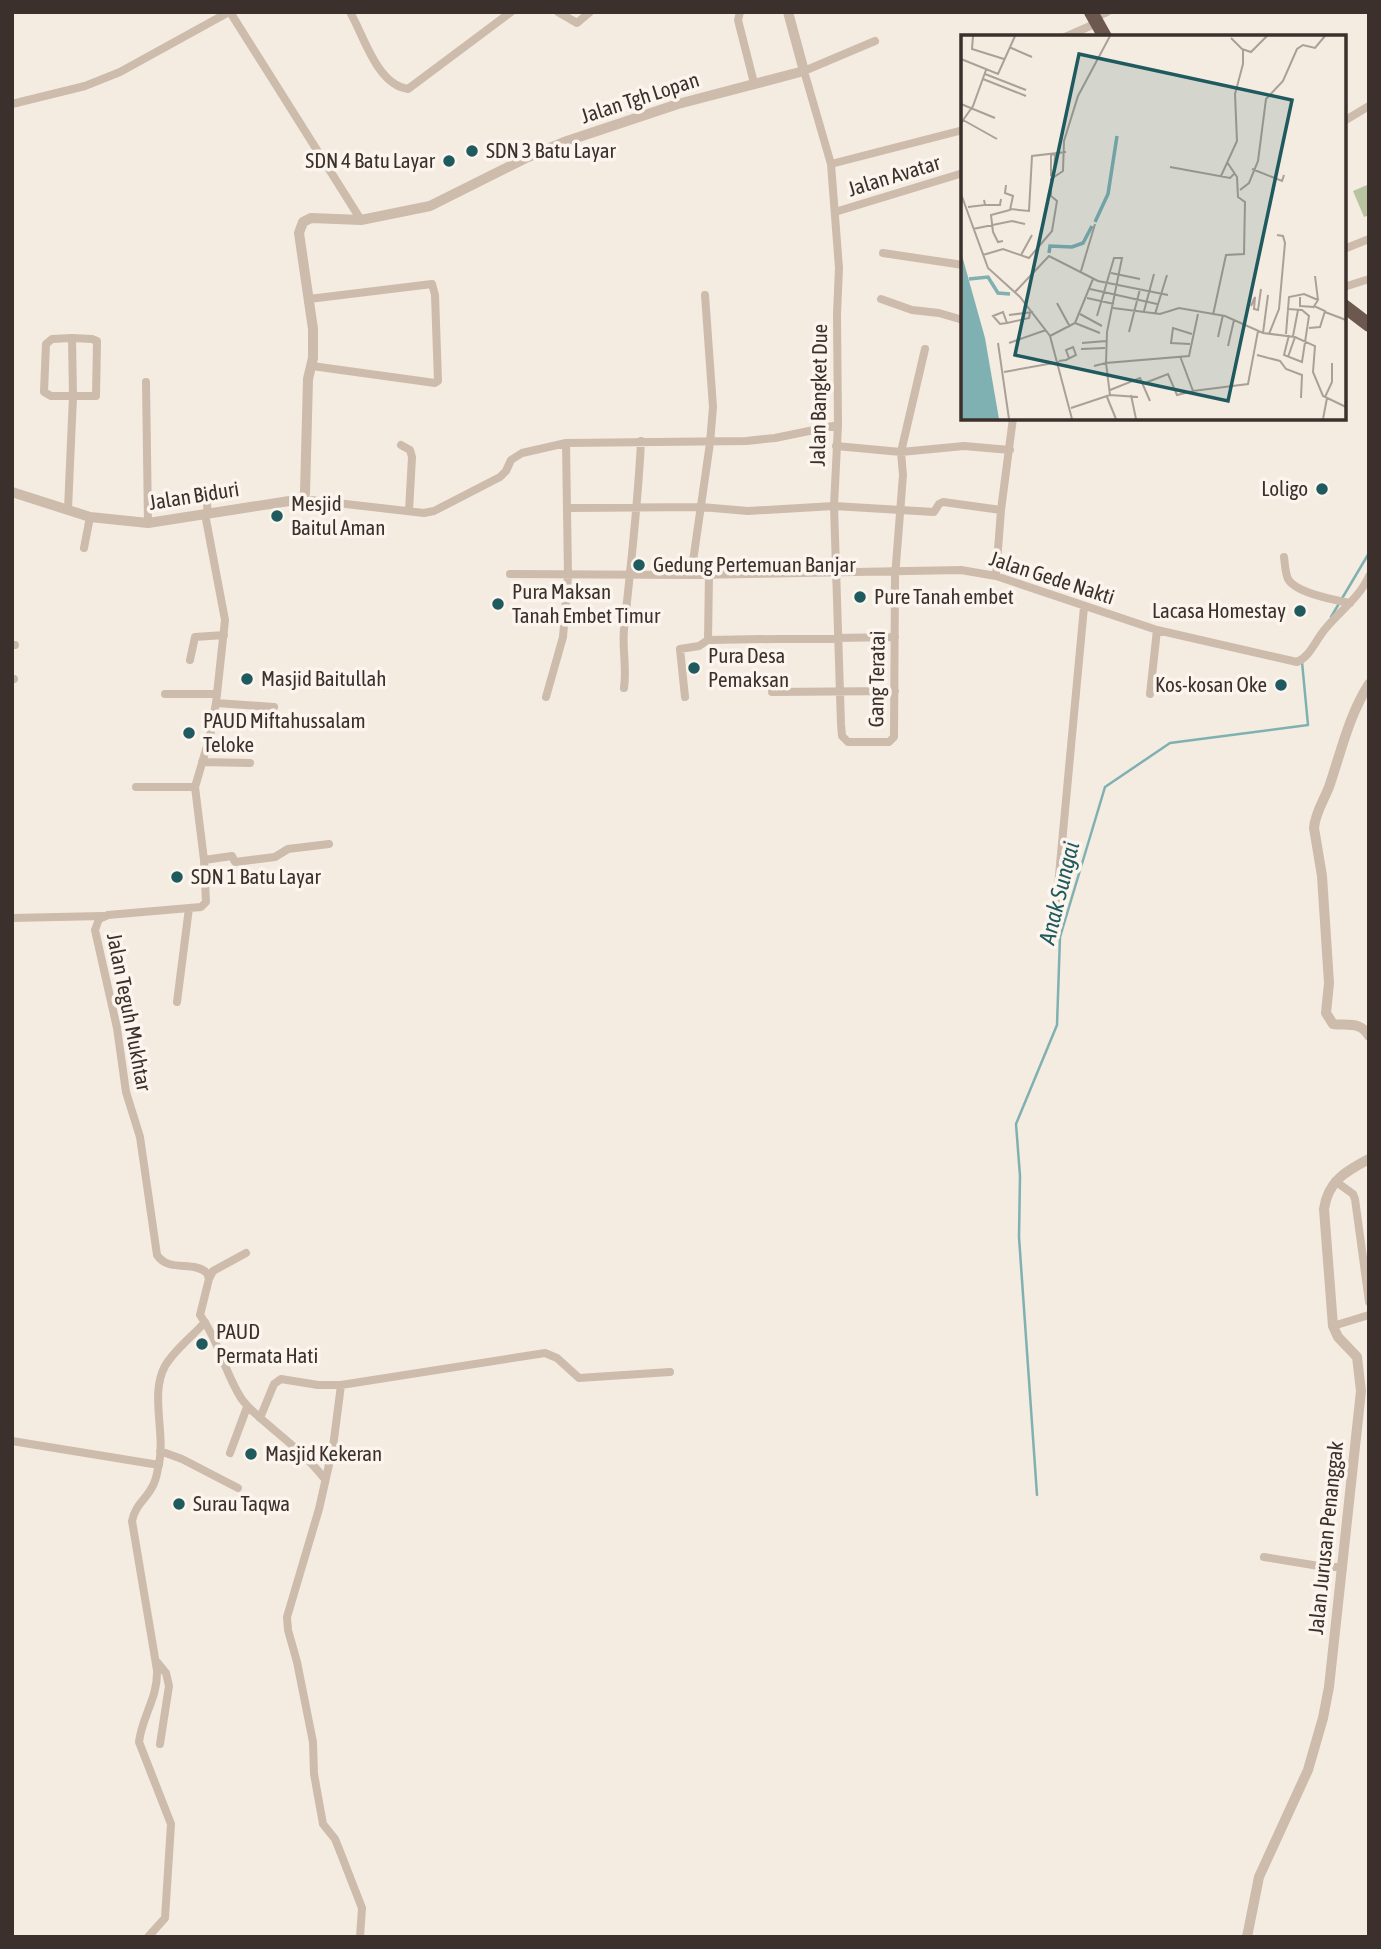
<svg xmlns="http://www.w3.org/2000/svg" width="1381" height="1949" viewBox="0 0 1381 1949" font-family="'Asap Condensed',sans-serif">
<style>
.green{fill:#b8c4a0}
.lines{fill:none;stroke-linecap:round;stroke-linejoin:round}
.stream{stroke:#7fb0b2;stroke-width:2.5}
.minor{stroke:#cdbbac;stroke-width:8}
.tertiary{stroke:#cdbbac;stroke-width:10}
.trunk{stroke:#6c584f;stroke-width:14}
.poi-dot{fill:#1f5a5e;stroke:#fbf5ee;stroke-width:2.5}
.labels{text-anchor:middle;stroke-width:7;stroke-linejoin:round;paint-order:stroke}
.street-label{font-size:21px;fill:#3b302b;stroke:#fbf5ee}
.poi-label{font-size:21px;fill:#3b302b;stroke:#fbf5ee;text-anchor:start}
.water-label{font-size:23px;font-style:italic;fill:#1f5a5e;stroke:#fbf5ee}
.inset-river{fill:none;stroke:#7fb0b2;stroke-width:3.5}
.inset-road{fill:none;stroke:#aaa098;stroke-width:2}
.view{fill:#1f5a5e;fill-opacity:0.15;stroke:#1f5a5e;stroke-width:3.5}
.inset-edge{fill:none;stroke:#3b302b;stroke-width:3.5}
</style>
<rect width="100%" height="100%" fill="#f4ebe1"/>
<path class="green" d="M 1367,185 L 1369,215 L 1364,217 L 1353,191 Z"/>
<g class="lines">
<path class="stream" d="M 1331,617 L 1369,553
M 1037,1495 L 1019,1237 L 1020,1176 L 1016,1124 L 1057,1025 L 1060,937 L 1105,787 L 1170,743 L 1308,725 L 1302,662"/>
<path class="minor" d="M 230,12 L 361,220
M 350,12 C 364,36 377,85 408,89 L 511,12
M 558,12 L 577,23 L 590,12
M 740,12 L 738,20 L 754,83
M 1094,18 L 1107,12
M 1065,37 L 1097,23
M 875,41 L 804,71 L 831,164 L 839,268 L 837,314 L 838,425 L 834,506 L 841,724 L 842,736 L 848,742 L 889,742 L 894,737 L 895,577 L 903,475 L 901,452 L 925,349
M 12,104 L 85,86 L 120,72 L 229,12
M 1344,121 L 1369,106
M 831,164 L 963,130
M 835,212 L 963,173
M 1344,249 L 1369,239
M 883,253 L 963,265
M 1344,287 L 1369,279
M 309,299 L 432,284 L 435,295 L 438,381 L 435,383 L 312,366
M 881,299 L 912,310 L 939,313 L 963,320
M 72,338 L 92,339 L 97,341 L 96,396 L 51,396 L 44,392 L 46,344 L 52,339 Z
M 146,382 L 148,523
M 401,445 L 410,450 L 412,457 L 409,511
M 836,446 L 901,452 L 964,446 L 1010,450
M 206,494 L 208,514
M 302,499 L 424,513 L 434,511 L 500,477 L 506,471 L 511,460 L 522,453 L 566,443 L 746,441 L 775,438 L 838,425
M 568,508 L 701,507 L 748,511 L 834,506 L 934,512 L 939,504 L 943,502 L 1001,510
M 68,509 L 73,397 L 72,338
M 205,514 L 225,620 L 216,703 L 210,736 L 195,787 L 204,860 L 206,902 L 201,907 L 108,915 L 99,919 L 95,930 L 117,1028 L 126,1092 L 140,1137 L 157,1255 C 169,1273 193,1260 207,1273 L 209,1279 L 200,1315 C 219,1341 224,1371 241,1398 C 249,1410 262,1419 273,1429 C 291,1444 309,1459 324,1478
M 84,548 L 90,517
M 1284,557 C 1285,564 1285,572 1288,579 C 1296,593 1334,600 1350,603
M 510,574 L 691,575 L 961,570 L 996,576 L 1157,630 L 1297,662 C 1311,656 1316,639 1326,628 C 1340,611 1360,597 1369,576
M 691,575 L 710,443 L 713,407 L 705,295
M 996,576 L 1001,510 L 1013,418
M 708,640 L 895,637
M 708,640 L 709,574
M 12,645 L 15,645
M 190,660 L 195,637 L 224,635
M 12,679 L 14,679
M 624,688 C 627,668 622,649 624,629 C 631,566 638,504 641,441
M 772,692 L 895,691
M 165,694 L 217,694
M 1150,694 L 1157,630
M 546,697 L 563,637 L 568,576 L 566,443
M 685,697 L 680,649 L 699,646 L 708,640
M 216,703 L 274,707
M 202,762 L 250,763
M 136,787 L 195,787
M 204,860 L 232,856 L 235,862 L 275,857 L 288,849 L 329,844
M 12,918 L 103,916
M 1055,918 L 1084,607
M 177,1002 L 189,908
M 1335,1181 L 1353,1194 L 1355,1199 L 1369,1302
M 209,1279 L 213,1271 L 246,1253
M 1333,1326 L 1369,1315
M 341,1385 L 333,1447 L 319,1509 L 287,1617 L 288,1630 L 297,1662 L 313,1742 L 314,1774 L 323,1824 L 335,1839 L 341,1854 L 362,1908 L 360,1937
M 260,1418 L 274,1384 L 281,1379 L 318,1385 L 341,1385 L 545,1353 L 557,1358 L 579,1378 L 670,1372
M 12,1441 L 159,1465
M 160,1451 L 182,1459 L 238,1488
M 230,1453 L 247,1407
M 1264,1557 L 1325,1567 L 1343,1567
M 157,1662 L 166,1673 L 169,1686 L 160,1744
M 148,1937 L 165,1918 L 171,1824 L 139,1742 C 142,1716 158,1698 157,1670 L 132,1521 C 135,1506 144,1501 151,1489 C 155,1483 157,1475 158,1468 C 167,1436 149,1395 165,1366 C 175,1349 193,1336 205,1322"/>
<path class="tertiary" d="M 12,492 L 90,517 L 148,523 L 302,499 L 305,493 L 308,379 L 313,358 L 313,329 L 299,233 L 303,222 L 311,218 L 361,220 L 430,206 L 528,157 L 567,141 L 678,104 L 804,71 L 788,12
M 1369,684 C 1349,715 1341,752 1329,787 C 1324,800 1315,813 1314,828 L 1322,876 L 1329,983 L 1326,1013 L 1333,1024 C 1347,1026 1361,1021 1369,1036
M 1247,1937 L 1259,1877 L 1308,1770 L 1323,1718 L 1329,1687 L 1361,1391 L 1357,1357 L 1338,1337 L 1333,1326 L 1324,1209 C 1328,1181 1346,1171 1369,1159"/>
<path class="trunk" d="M 1091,12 L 1105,37
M 1344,306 L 1369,325"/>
</g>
<g class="poi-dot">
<circle cx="472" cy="151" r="7"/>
<circle cx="449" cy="161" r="7"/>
<circle cx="1322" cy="489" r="7"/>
<circle cx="277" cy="516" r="7"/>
<circle cx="639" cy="565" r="7"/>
<circle cx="860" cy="597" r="7"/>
<circle cx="498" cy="604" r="7"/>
<circle cx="1300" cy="611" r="7"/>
<circle cx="694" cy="668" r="7"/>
<circle cx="247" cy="679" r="7"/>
<circle cx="1281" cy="685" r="7"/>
<circle cx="189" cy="733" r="7"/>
<circle cx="177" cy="877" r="7"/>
<circle cx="202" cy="1344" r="7"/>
<circle cx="251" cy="1454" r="7"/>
<circle cx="179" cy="1504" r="7"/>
</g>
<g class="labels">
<g class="street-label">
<text transform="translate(640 98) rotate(-18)" y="7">Jalan Tgh Lopan</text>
<text transform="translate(894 176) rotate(-17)" y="7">Jalan Avatar</text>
<text transform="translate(819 395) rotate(-89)" y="7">Jalan Bangket Due</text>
<text transform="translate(194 496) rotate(-9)" y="7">Jalan Biduri</text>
<text transform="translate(1052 578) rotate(18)" y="7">Jalan Gede Nakti</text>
<text transform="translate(877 679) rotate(-89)" y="7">Gang Teratai</text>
<text transform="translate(129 1012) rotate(79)" y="7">Jalan Teguh Mukhtar</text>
<text transform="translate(1326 1538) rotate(-84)" y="7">Jalan Jurusan Penanggak</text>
</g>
<g class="poi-label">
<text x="486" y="158">SDN 3 Batu Layar</text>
<text x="435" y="168" text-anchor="end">SDN 4 Batu Layar</text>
<text x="1308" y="496" text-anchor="end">Loligo</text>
<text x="291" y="511">Mesjid<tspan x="291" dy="24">Baitul Aman</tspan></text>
<text x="653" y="572">Gedung Pertemuan Banjar</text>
<text x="512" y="599">Pura Maksan<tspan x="512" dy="24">Tanah Embet Timur</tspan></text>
<text x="874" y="604">Pure Tanah embet</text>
<text x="1286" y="618" text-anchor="end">Lacasa Homestay</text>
<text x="708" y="663">Pura Desa<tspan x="708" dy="24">Pemaksan</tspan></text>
<text x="261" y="686">Masjid Baitullah</text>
<text x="1267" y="692" text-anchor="end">Kos-kosan Oke</text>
<text x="203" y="728">PAUD Miftahussalam<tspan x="203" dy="24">Teloke</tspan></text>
<text x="191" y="884">SDN 1 Batu Layar</text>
<text x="216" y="1339">PAUD<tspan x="216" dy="24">Permata Hati</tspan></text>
<text x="265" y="1461">Masjid Kekeran</text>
<text x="193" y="1511">Surau Taqwa</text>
</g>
<g class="water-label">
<text transform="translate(1059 893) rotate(-76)" y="8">Anak Sungai</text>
</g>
</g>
<g transform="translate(961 35)">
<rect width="385" height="385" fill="#f4ebe1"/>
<path d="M 0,217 L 24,303 L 38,384 L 0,384 Z" fill="#7fb0b2"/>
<path class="inset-river" d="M 134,187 L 147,159 L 156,101M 88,218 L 89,211 L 111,212 L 122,208 L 131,191M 8,244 L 27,242 L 37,258 L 49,259"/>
<path class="inset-road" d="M 12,1 L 11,14 L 43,24M 48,12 L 71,22M 281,14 L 290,17 L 306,1M 0,24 L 37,39 L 54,1M 24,39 L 65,55M 22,44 L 65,61M 0,69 L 34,83M 2,85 L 36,104M 0,88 L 12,71 L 25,35M 94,119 L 93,138 L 90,140 L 90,120 ZM 209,132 L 269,143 L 274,138M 291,134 L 321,146 L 323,140M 260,141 L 276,106 L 274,59 L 282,29 L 282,15 L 270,3M 279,155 L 288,148 L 297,126 L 305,64 L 322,46 L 336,14 L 342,10 L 354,13 L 364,1M 0,159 L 27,233 L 59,262 L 89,301 L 111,384M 24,170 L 39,170 L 40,164M 7,172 L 24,170 L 23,165M 49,174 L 68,176 L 71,121 L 105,117M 12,194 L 51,186 L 64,189M 42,206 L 37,207 L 32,197 L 30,180 L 49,175 L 52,161 L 44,158 L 45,150M 22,220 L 42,214 L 68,223 L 91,196 L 96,166 L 90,161 L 90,144 L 102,136 L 103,106 L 117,61 L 149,1M 60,220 L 71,200M 120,236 L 134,189M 150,238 L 179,244M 354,241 L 357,265M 129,254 L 196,269M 54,257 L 88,221 L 137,246 L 207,260M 339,262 L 339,271 L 353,272M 126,263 L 153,269M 96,268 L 109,292M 290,271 L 294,262 L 293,274 L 297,275 L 300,254M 152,273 L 199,279 L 218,273 L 264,281 L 302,298 L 334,302 L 354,311 L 352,337 L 362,361 L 385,372M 326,274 L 341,275 L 348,281 L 341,327 L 323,320 L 328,300M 183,276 L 193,239M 364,277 L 385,285M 119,279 L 141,291M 194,279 L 206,240M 48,280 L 72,277M 252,280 L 265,220 L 283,219 L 284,167 L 277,162 L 276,142 L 266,127M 46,288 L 42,277 L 32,281 L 39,289 L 46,288 L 68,283 L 69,278M 114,288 L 139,298M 348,293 L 359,292 L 364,276 L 353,271M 168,297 L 179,254M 302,298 L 307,260M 308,299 L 318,274 L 324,208 L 322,201 L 316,200M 325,299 L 328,262 L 343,259 L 357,265 L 352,273M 89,301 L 114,288 L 132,244M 332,301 L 337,275M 257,302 L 262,280M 37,308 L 48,384M 48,308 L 85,295M 121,308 L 145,306M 229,309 L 210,308 L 212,293 L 231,299M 267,311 L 273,285M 120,314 L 144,313M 296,320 L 319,326 L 325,334 L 341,340 L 340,363M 219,321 L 232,356 L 287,349 L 297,296M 327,322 L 334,302M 98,326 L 105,325 L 115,320 L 112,312 L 105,315 L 108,323M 133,331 L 145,328 L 146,297 L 161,223 L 153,223 L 136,281M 43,337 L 98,327M 184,348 L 207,339 L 216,360 L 232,356M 149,355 L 179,343 L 189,366M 149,360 L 177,362M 170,360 L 175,384M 146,362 L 155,384M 364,362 L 371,347 L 371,328M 110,373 L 149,360 L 145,328 L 228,321 L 237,279M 362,384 L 366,363"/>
<path class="view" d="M 118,19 L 331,65 L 267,366 L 54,320 Z"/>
<rect width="385" height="385" class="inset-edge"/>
</g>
<rect width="1381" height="1949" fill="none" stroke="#3b302b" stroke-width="28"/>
</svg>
